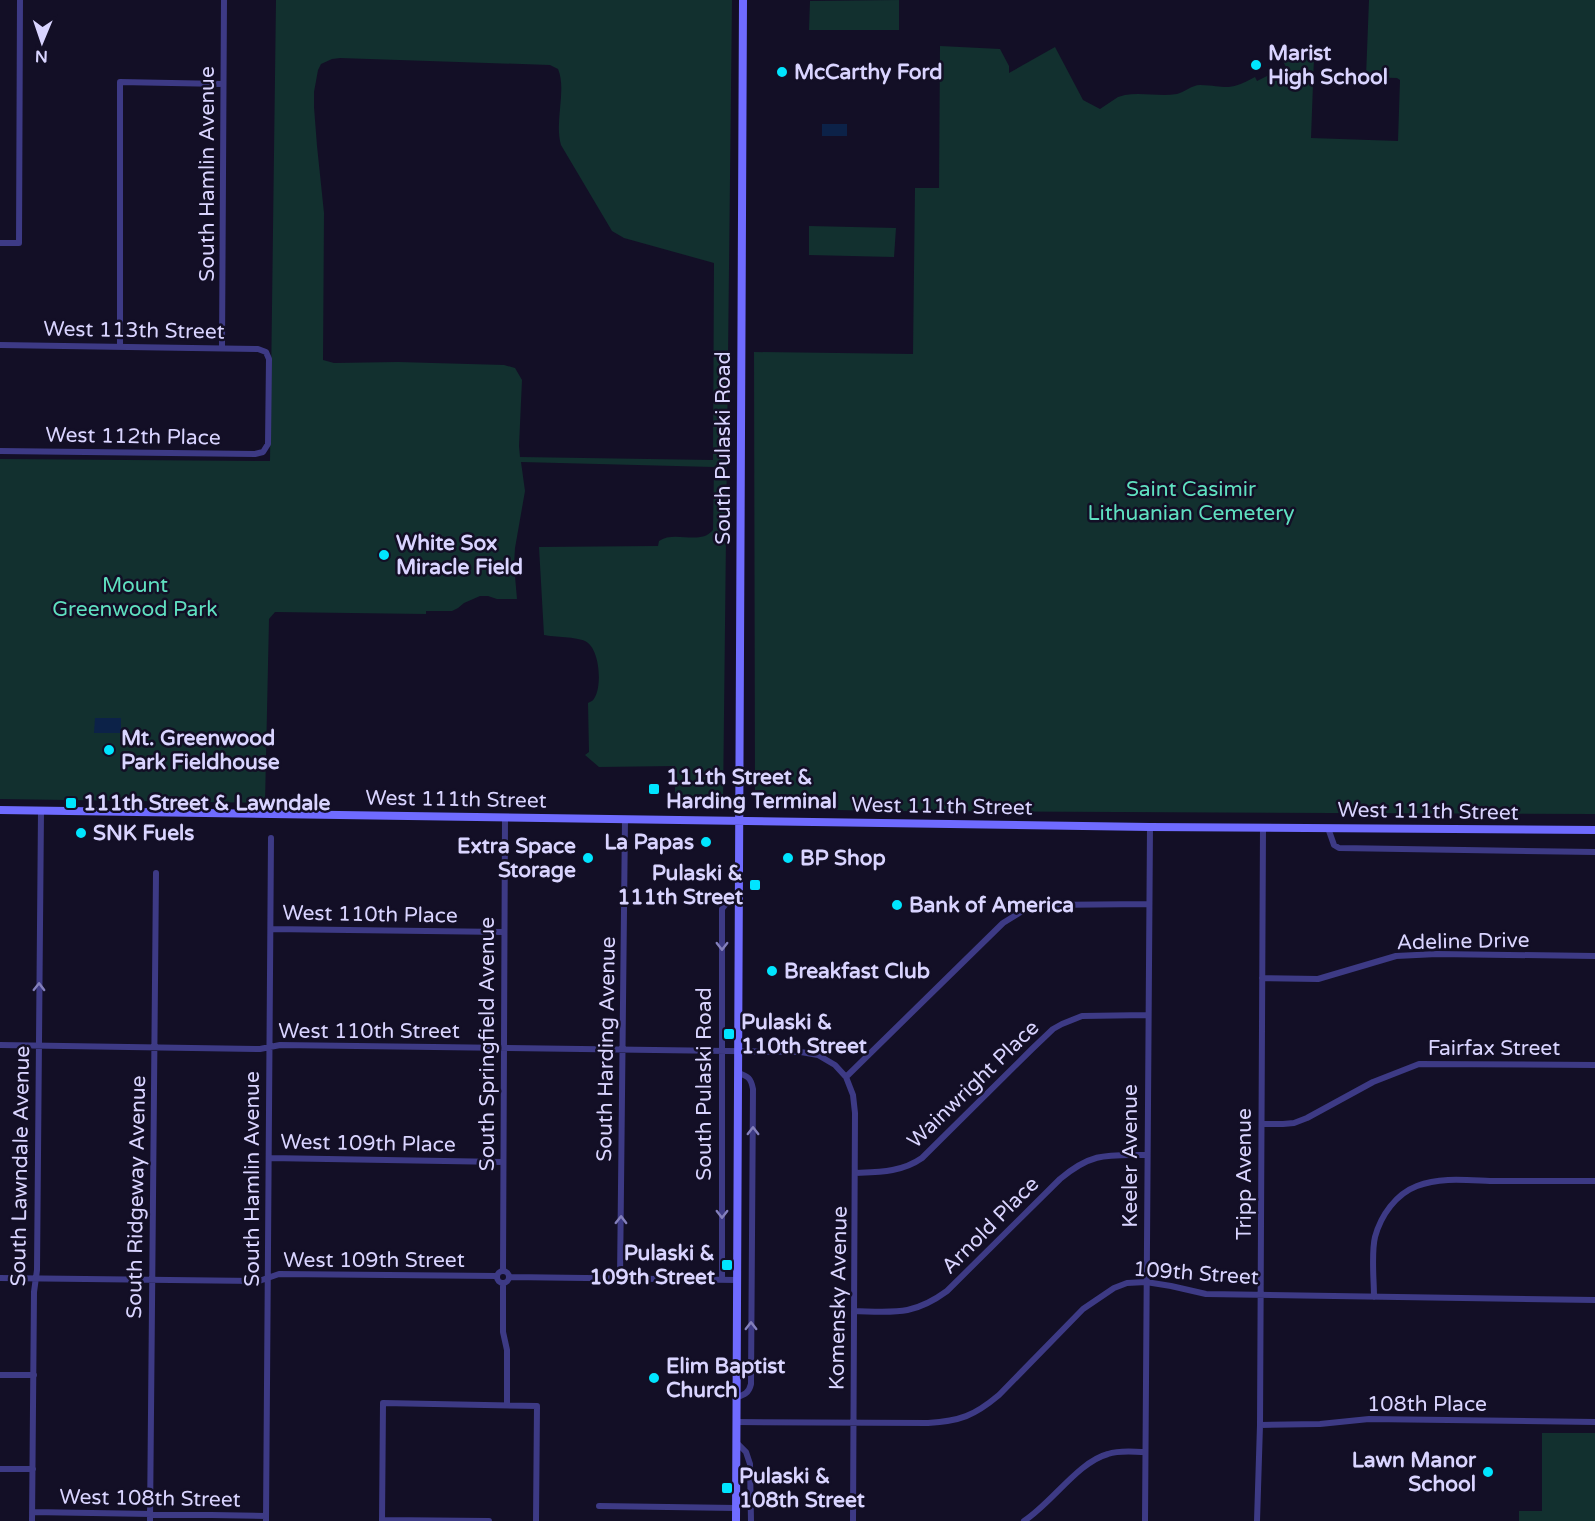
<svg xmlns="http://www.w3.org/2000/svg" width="1595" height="1521" viewBox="0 0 1595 1521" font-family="'Varela Round',sans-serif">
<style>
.green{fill:#12302f;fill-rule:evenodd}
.water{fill:#0c2248}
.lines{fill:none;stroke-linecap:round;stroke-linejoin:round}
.street{stroke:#3d3a85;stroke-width:6}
.secondary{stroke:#6f6bff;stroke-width:8}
.oneway{stroke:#837fbc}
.poi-dot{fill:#00e5ff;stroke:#130f26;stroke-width:2}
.labels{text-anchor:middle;stroke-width:5;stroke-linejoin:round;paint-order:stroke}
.poi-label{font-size:21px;font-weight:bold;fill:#d9d4ff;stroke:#130f26;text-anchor:start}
.street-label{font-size:21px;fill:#d9d4ff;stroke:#130f26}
.park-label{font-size:21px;fill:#5fe0c0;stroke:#130f26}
</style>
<rect width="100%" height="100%" fill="#130f26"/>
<path class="green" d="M 276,0 L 732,0 L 723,805 L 720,808 L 675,807 L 675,766 L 599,767 L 585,755 L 589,752 L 588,703 C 592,701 593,701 595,697 C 602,685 600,648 585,641 C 577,637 554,637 544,635 L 539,547 L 658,546 L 659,541 C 675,530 700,546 713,530 L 714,467 L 521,462 L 525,491 L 515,548 L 514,565 L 517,599 L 497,599 L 488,596 L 480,596 L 464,603 L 458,608 L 452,611 L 426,611 L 426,614 L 275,612 L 269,619 L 265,803 L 0,799 L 0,459 L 270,461 ZM 340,58 L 550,65 L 558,69 C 567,90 554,122 561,145 L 612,231 L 624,238 L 714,263 L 713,460 L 520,457 L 519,446 L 522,380 L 515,368 L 504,365 L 398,362 L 334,363 L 323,360 L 324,213 L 317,146 L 314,107 L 314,92 L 318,70 L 321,64 L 332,59 Z
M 899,0 L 899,30 L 809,30 L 810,1 Z
M 1369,0 L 1595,0 L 1595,814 L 875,811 L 767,808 L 755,793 L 754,352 L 913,354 L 915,188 L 939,188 L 940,46 L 1000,49 L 1009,66 L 1009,73 L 1055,47 L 1083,100 L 1100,109 L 1118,97 L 1125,95 C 1142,92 1160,97 1177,94 C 1185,92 1192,85 1200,85 C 1228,86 1227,92 1255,77 L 1257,81 L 1271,74 L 1274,78 L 1288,71 L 1281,57 L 1314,57 L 1311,138 L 1398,141 L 1400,80 L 1397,78 L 1366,77 Z
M 809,226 L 896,228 L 894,257 L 809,255 Z
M 1542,1433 L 1595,1433 L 1595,1521 L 1519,1521 L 1519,1511 L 1542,1511 Z"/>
<path class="water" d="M 822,124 L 847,124 L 847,136 L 822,136 Z
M 95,718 L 121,718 L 121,733 L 94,733 Z"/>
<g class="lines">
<path class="street" d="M 0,243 L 19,243 L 20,0
M 0,345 L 258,349 L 266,352 L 269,359 L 268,444 L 263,452 L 255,454 L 0,451
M 120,346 L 120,82 L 223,84
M 222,348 L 224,0
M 1328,828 L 1334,845 L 1339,848 L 1595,852
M 271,929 L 504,932
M 1262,978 L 1318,979 L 1396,956 L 1437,954 L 1595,956
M 0,1045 L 260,1049 L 280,1045 L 801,1052 L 818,1055 L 835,1065 L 846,1077 L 853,1095 L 855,1113 L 853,1521
M 846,1077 L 1003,923 L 1024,910 L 1044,905 L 1149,904
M 1262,1124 L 1283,1124 L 1294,1123 L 1307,1118 L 1373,1082 L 1419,1064 L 1595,1065
M 269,1158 L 503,1162
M 856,1173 C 880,1172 902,1172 922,1158 L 1032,1049 L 1053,1029 L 1062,1024 L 1082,1016 L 1148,1015
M497 1277a6 6 0 1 1 12 0a6 6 0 1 1-12 0Z
M 503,1271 L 505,818
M 510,1277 L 737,1280
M 0,1278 L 259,1281 L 279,1274 L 497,1276
M 620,1279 L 625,819
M 722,1280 L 722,909 C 727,902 730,899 739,897
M 503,1283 L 503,1332 L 507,1350 L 507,1405
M 1374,1297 C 1374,1279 1371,1254 1375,1237 C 1381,1215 1396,1194 1417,1186 C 1440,1177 1466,1180 1490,1181 C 1525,1181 1560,1181 1595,1181
M 854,1311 C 894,1312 913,1316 947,1291 L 1060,1179 C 1092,1152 1107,1155 1147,1155
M 0,1375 L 34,1375
M 737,1397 C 744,1395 749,1393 751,1384 L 753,1089 C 751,1078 748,1076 738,1073
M 736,1422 L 928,1423 C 960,1421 974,1416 999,1395 L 1083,1309 L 1114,1288 L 1127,1283 L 1146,1282 L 1171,1286 L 1206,1294 L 1595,1300
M 1260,1425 L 1320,1424 L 1369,1419 L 1595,1422
M 736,1442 L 746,1452 L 750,1464 L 751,1521
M 0,1469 L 33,1469
M 599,1506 L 736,1508
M 32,1512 L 266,1516
M 382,1520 L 489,1521
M 32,1521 L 34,1292 L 37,1270 L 41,811
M 150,1521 L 156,873
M 266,1521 L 271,838
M 382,1521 L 383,1403 L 537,1406 L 536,1521
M 1024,1521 C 1052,1503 1078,1462 1108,1454 C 1120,1450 1133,1452 1145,1452
M 1145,1521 L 1150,827
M 1257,1521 L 1260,1425 L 1263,827"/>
<path class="secondary" d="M 0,810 L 1150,827 L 1595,830
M 736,1521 L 743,0"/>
</g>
<defs><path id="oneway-chevron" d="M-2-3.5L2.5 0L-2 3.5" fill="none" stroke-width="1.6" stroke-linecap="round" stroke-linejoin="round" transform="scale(1.5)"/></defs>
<g class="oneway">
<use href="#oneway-chevron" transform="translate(722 946) rotate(90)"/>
<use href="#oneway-chevron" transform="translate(39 987) rotate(-89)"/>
<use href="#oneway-chevron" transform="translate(753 1131) rotate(-90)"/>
<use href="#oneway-chevron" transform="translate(722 1214) rotate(90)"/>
<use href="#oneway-chevron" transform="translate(621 1220) rotate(-89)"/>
<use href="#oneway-chevron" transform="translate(751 1326) rotate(-90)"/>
</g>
<g class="poi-dot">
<circle cx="1256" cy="65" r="6"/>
<circle cx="782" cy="72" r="6"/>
<circle cx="384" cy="555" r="6"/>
<circle cx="109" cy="750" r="6"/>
<rect x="648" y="783" width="12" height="12" rx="3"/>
<rect x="65" y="797" width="12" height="12" rx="3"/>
<circle cx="81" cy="833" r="6"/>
<circle cx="706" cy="842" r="6"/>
<circle cx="588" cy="858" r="6"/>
<circle cx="788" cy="858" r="6"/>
<rect x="749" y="879" width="12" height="12" rx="3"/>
<circle cx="897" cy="905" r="6"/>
<circle cx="772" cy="971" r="6"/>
<rect x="723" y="1028" width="12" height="12" rx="3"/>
<rect x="721" y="1259" width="12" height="12" rx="3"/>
<circle cx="654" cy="1378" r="6"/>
<circle cx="1488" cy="1472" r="6"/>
<rect x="721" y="1482" width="12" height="12" rx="3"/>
</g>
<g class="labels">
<g class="poi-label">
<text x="1268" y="60">Marist<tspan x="1268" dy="24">High School</tspan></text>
<text x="794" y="79">McCarthy Ford</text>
<text x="396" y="550">White Sox<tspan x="396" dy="24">Miracle Field</tspan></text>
<text x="121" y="745">Mt. Greenwood<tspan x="121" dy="24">Park Fieldhouse</tspan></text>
<text x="666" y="784">111th Street &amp;<tspan x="666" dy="24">Harding Terminal</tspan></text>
<text x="83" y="810">111th Street &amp; Lawndale</text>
<text x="93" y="840">SNK Fuels</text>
<text x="694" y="849" text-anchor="end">La Papas</text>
<text x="576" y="853" text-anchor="end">Extra Space<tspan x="576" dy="24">Storage</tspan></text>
<text x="800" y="865">BP Shop</text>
<text x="743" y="880" text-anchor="end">Pulaski &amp;<tspan x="743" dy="24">111th Street</tspan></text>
<text x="909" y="912">Bank of America</text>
<text x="784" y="978">Breakfast Club</text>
<text x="741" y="1029">Pulaski &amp;<tspan x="741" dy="24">110th Street</tspan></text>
<text x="715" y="1260" text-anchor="end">Pulaski &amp;<tspan x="715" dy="24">109th Street</tspan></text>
<text x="666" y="1373">Elim Baptist<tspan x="666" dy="24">Church</tspan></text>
<text x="1476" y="1467" text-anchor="end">Lawn Manor<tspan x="1476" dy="24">School</tspan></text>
<text x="739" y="1483">Pulaski &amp;<tspan x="739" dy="24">108th Street</tspan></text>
</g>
<g class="street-label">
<text transform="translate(207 174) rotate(-90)" y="7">South Hamlin Avenue</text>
<text transform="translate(134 330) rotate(1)" y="7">West 113th Street</text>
<text transform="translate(133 436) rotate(1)" y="7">West 112th Place</text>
<text transform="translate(723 448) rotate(-90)" y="7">South Pulaski Road</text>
<text transform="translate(456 799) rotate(1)" y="7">West 111th Street</text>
<text transform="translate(942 806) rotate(1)" y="7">West 111th Street</text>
<text transform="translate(1428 811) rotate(1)" y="7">West 111th Street</text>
<text transform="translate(370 914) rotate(1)" y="7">West 110th Place</text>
<text transform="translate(1463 941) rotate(-1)" y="7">Adeline Drive</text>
<text x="369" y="1038">West 110th Street</text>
<text transform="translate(487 1044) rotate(-90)" y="7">South Springfield Avenue</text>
<text x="1494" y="1055">Fairfax Street</text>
<text transform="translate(606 1049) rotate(-89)" y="7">South Harding Avenue</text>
<text transform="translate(704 1084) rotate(-90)" y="7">South Pulaski Road</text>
<text transform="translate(973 1084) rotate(-44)" y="7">Wainwright Place</text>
<text transform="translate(368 1143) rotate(1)" y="7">West 109th Place</text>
<text transform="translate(1130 1156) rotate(-90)" y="7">Keeler Avenue</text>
<text transform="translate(20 1166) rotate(-89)" y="7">South Lawndale Avenue</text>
<text transform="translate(1244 1174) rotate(-90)" y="7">Tripp Avenue</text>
<text transform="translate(252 1179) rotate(-90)" y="7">South Hamlin Avenue</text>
<text transform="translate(136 1197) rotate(-89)" y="7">South Ridgeway Avenue</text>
<text transform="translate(990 1225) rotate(-45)" y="7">Arnold Place</text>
<text x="374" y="1267">West 109th Street</text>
<text transform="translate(1196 1273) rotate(4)" y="7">109th Street</text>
<text transform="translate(838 1298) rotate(-89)" y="7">Komensky Avenue</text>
<text x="1427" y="1411">108th Place</text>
<text transform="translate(150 1498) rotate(1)" y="7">West 108th Street</text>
</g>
<g class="park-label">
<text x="1191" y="496">Saint Casimir<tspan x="1191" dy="24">Lithuanian Cemetery</tspan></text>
<text x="135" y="592">Mount<tspan x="135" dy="24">Greenwood Park</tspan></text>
</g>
</g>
<g transform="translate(42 42) rotate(182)" stroke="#130f26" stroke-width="4.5" paint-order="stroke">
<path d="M0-4.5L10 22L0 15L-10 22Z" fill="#d9d4ff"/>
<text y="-9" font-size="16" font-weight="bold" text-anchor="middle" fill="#d9d4ff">N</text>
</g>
</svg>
